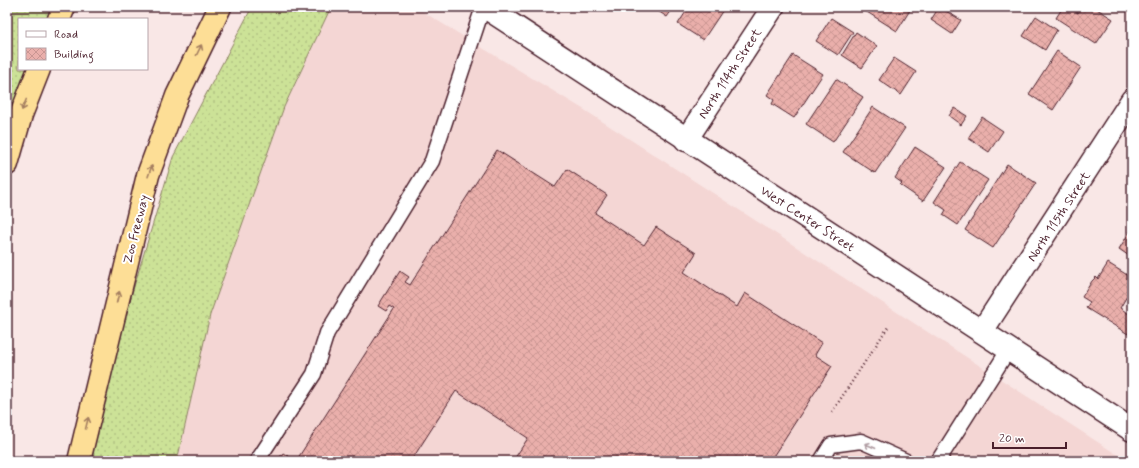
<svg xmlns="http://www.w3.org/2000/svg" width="1139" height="468" viewBox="0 0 1139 468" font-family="Mynerve,sans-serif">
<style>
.built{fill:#f4d6d4}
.grass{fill:url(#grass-dots);stroke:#8b8061}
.building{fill:url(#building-cross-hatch);stroke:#4a1f2b}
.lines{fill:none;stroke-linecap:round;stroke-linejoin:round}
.service-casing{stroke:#4a1f2b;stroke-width:17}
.minor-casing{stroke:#4a1f2b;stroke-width:25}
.tertiary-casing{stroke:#4a1f2b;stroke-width:25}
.motorway-casing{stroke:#4a1f2b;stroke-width:25}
.path{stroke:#4a1f2b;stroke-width:2.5;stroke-dasharray:1 3;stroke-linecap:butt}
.service{stroke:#fff;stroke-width:14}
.minor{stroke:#fff;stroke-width:22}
.tertiary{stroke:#fff;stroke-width:22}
.motorway{stroke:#fdde96;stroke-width:22}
.oneway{stroke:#a47e60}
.oneway2{stroke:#ae9aa0}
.labels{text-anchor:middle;stroke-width:4;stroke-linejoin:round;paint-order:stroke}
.street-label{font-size:13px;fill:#4a1f2b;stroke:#fff}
</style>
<defs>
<pattern id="grass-dots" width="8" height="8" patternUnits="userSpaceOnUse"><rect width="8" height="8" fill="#cce297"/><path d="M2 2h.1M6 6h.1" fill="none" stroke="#b1c182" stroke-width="1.8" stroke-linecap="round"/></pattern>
<pattern id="building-cross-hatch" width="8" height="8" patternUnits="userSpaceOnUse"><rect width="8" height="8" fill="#eaafab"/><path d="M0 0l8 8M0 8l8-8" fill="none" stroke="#ca9693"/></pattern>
</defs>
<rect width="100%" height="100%" fill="#f9e7e6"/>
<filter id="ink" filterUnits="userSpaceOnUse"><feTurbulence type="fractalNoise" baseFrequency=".025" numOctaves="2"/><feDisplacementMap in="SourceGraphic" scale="8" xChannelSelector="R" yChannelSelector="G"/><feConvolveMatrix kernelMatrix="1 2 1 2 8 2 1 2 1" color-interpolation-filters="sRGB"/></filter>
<g filter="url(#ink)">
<path class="built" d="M 331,7 L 415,7 L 583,109 L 1127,461 L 177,461 L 210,315 L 284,107 Z"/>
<path class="grass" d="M 7,7 L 71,7 L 66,19 L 19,19 L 19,69 L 46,69 L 7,165 Z
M 252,7 L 331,7 L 284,107 L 210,315 L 177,461 L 92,461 L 93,448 L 126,313 L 173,157 Z"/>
<path class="building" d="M 652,7 L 674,7 L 667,17 Z
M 689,7 L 725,7 L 703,40 L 678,24 Z
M 859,7 L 912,7 L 897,31 Z
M 939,7 L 961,20 L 952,34 L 931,20 Z
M 1063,7 L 1069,7 L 1078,13 L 1082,7 L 1094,7 L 1113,19 L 1096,44 L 1056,18 Z
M 1036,16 L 1057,30 L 1045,50 L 1023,36 Z
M 831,18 L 853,32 L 838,55 L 816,41 Z
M 856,32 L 877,46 L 862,68 L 842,55 Z
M 1057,51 L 1081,67 L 1053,110 L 1029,94 Z
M 793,55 L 823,74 L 794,118 L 772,104 L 774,100 L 767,95 Z
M 894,58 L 916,72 L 901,95 L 879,80 Z
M 836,79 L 863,97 L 833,142 L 806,124 Z
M 873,107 L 905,128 L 875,173 L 843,152 Z
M 954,108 L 967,116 L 961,125 L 949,116 Z
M 982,117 L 1003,131 L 989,152 L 968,138 Z
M 915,147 L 946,167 L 923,201 L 900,185 L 902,183 L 895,178 Z
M 497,150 L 555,187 L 567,169 L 607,195 L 595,213 L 644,245 L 656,227 L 696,253 L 684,272 L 737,307 L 745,293 L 822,343 L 815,355 L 832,366 L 770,461 L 513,461 L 528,438 L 456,391 L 411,461 L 296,461 L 394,309 L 389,306 L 386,311 L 378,306 L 400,271 L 409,277 L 405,282 L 410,285 Z
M 960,162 L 988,180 L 958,225 L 943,215 L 946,210 L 934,202 Z
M 1007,164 L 1036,183 L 993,248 L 965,230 Z
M 1132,228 L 1132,258 L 1119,249 Z
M 1108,263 L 1132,278 L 1132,300 L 1127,296 L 1120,308 L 1132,316 L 1132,327 L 1128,334 L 1086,308 L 1090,302 L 1082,297 L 1092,281 L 1096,277 L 1098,279 Z
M 283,453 L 291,458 L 289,461 L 277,461 Z"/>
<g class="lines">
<g class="service-casing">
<path id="service" d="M 257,461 L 314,374 L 327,333 L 432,161 L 483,7
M 821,461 L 831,445 L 861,441 L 906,461
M 938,461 L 1009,349"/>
</g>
<g class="minor-casing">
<path id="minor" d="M 686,140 L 773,7
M 982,331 L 1132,100"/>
</g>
<g class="tertiary-casing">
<path id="tertiary" d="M 485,7 L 1132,430"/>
</g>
<g class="motorway-casing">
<path id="motorway" d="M 59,19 L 64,7
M 7,164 L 21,115 L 39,69
M 79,461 L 148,175 L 177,96 L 220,7"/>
</g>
<path class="path" d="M 832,412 L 888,327"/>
<use href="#service" class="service"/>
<use href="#minor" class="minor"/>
<use href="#tertiary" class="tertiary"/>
<use href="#motorway" class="motorway"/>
</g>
<defs><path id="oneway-shaft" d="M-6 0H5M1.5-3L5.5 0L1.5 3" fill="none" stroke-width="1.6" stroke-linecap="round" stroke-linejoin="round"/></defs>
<g class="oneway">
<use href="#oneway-shaft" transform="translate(199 50) rotate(-64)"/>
<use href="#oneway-shaft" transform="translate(24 105) rotate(112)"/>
<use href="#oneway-shaft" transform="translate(150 171) rotate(-71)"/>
<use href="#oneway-shaft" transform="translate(118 297) rotate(-76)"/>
<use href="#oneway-shaft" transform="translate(87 423) rotate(-76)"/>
</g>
<use class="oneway2" href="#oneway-shaft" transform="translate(870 446) rotate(-157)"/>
</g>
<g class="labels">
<g class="street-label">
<text transform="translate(729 73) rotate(-57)" y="5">North 114th Street</text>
<text transform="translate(1058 216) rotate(-57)" y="5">North 115th Street</text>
<text transform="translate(808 218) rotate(33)" y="5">West Center Street</text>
<text transform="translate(135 229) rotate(-76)" y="5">Zoo Freeway</text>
</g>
</g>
<rect width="1139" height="468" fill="none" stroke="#fff" stroke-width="24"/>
<rect x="12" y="12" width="1115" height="444" fill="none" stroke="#4a1f2b" stroke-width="1.5" filter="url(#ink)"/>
<rect x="18" y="18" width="130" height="52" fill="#ffffff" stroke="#b7a5aa"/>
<rect x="26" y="31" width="20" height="6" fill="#ffffff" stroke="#b7a5aa"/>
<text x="54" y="38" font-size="12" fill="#4a1f2b">Road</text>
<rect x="26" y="48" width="20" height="12" fill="url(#building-cross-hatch)" stroke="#b7a5aa"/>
<text x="54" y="58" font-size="12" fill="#4a1f2b">Building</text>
<path d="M993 442v6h73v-6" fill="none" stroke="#4a1f2b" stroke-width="2"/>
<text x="999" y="442" font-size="12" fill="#4a1f2b" stroke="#ffffff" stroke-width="3" paint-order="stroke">20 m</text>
</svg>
